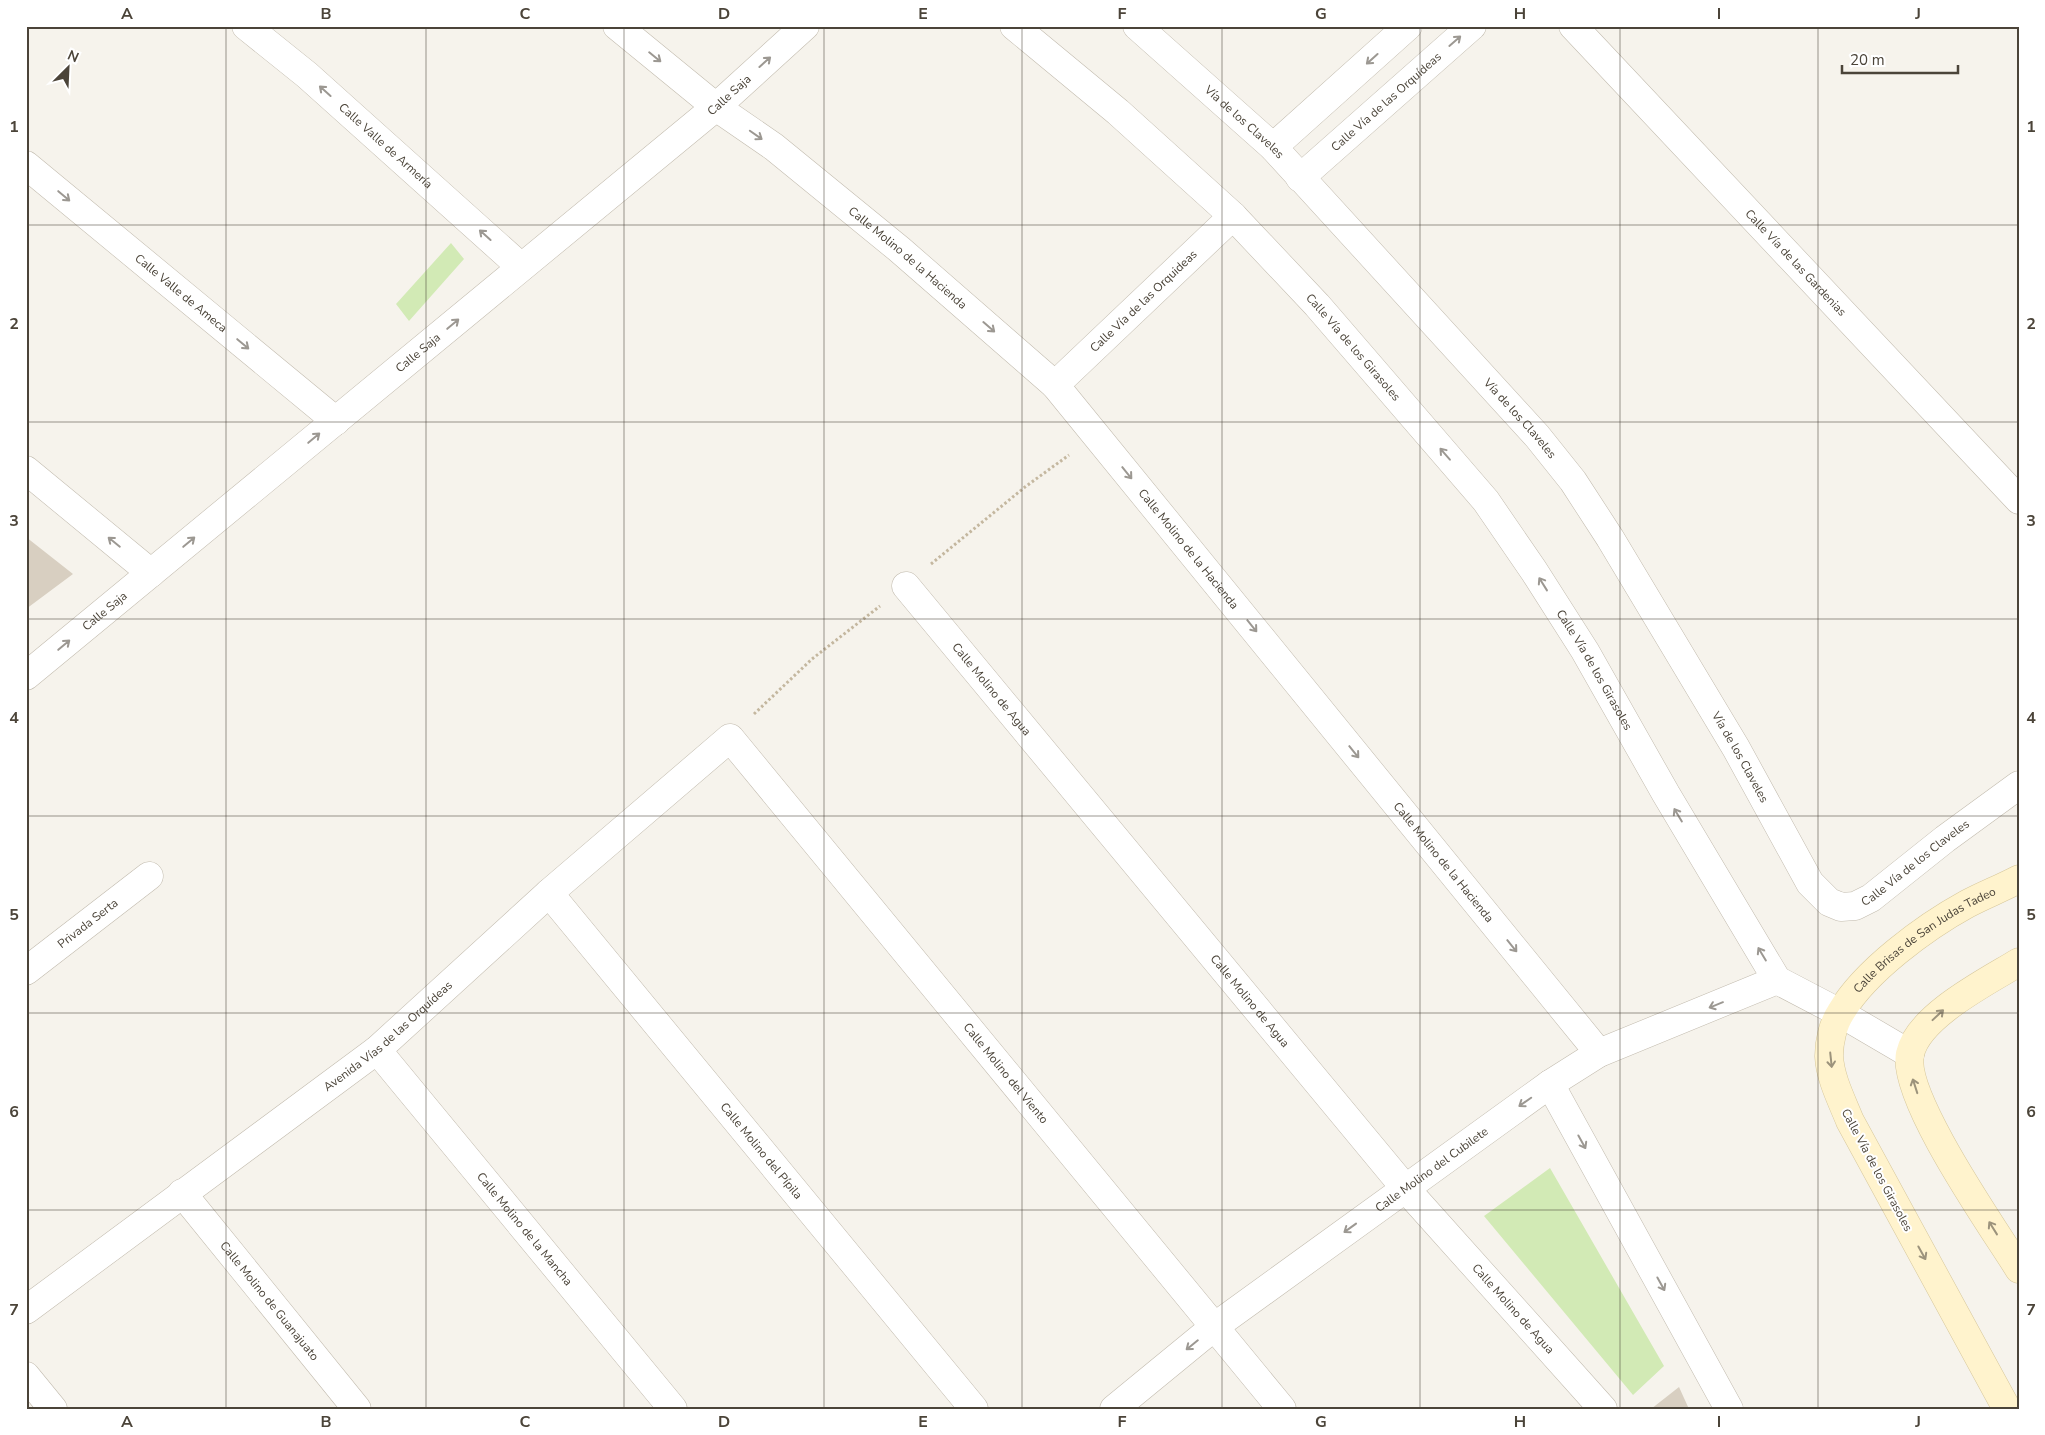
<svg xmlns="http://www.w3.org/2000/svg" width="2045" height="1435" viewBox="0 0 2045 1435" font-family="'Nunito Sans',sans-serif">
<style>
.green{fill:#d2eab5}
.building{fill:#d8cfc1}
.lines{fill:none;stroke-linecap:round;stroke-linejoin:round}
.street-casing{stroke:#c2bbae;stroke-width:29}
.secondary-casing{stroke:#d6c79b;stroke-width:29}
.path{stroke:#c4b79f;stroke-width:3;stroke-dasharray:2.5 2.5;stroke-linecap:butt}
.street{stroke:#fff;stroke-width:28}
.secondary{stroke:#fff3cd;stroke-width:28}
.oneway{stroke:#9c9892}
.oneway2{stroke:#9c937c}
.grid{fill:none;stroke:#4b4439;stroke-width:1;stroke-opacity:0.55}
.labels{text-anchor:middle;stroke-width:4;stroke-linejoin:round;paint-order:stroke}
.street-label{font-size:12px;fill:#4b4439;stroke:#fff}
.neatline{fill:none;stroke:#4b4439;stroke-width:2}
.grid-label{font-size:16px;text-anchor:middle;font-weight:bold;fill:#4b4439}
</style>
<rect width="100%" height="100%" fill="#f6f3ec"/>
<path class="green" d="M 451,243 L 464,259 L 409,321 L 396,304 Z
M 1550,1168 L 1664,1366 L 1633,1395 L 1484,1216 Z"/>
<path class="building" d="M 26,537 L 73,574 L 26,609 Z
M 1679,1387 L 1689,1409 L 1651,1409 Z"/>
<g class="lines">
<g class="street-casing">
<g id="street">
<path id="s1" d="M 246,26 L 307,75 L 521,267"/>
<path id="s2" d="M 617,26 L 716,107 L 774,147 L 899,249 L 1055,385 L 1599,1053"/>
<path id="s3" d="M 1014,26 L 1118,112 L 1233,216 L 1317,305 L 1486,501 L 1534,571 L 1585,651 L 1666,794 L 1777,980 L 1840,1013 L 1910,1054"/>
<path id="s4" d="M 1137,26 L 1273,147 L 1537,436 L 1573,481 L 1610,538 L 1736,748 L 1810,883 L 1829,902 L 1841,907 L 1855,906 L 1871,898 L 1945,839 L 2019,785"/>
<path id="s5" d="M 1573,26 L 2019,500"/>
<path d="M 1273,147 L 1408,26"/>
<path id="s6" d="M 26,165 L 336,421"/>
<path id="s7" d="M 1300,178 L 1472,26"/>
<path id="s8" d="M 1055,385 L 1233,216"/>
<path d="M 26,470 L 151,573"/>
<path id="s9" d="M 906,586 L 1405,1188 L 1603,1409"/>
<path id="s10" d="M 26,676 L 716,107 L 805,26"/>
<path id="s11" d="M 549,893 L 974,1409"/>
<path id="s12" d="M 26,971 L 149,876"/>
<path id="s13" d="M 377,1050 L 673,1409"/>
<path d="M 1550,1084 L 1729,1409"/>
<path id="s14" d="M 182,1193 L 357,1409"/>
<path id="s15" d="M 26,1310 L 377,1050 L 549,893 L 730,738 L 1282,1409"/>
<path d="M 26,1376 L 53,1409"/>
<path id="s16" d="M 1114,1409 L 1214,1327 L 1550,1084 L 1599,1053 L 1777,980"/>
</g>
</g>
<g class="secondary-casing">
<g id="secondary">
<path d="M 2019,962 C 1988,981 1918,1016 1910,1054 C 1901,1097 1994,1229 2019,1269"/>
<path id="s17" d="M 2007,1409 L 1850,1121 C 1842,1101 1830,1078 1829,1056 C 1829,1042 1833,1024 1841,1012 C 1865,971 1925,927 1967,904 C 1984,895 2002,888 2019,879"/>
</g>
</g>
<path class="path" d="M 931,564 L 1025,487 L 1069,455
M 754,714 L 812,659 L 880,606"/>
<use href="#street" class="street"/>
<use href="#secondary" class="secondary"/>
</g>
<defs><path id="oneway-shaft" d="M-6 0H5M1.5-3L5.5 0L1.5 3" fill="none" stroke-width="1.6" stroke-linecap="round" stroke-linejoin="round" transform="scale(1.25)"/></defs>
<g class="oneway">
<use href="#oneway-shaft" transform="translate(1455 41) rotate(-41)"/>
<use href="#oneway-shaft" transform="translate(655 57) rotate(39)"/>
<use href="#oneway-shaft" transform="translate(1372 59) rotate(138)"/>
<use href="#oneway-shaft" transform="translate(765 62) rotate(-42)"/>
<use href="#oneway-shaft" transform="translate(325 91) rotate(-138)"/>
<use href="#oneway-shaft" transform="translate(756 135) rotate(35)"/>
<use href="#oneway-shaft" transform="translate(64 196) rotate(40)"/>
<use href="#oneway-shaft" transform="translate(485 235) rotate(-138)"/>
<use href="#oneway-shaft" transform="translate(453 324) rotate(-40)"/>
<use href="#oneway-shaft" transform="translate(989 327) rotate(41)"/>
<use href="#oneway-shaft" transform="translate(243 344) rotate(40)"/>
<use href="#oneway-shaft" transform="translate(314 438) rotate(-40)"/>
<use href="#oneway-shaft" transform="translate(1445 454) rotate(-131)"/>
<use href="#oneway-shaft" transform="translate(1127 473) rotate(51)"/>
<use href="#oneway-shaft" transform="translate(114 542) rotate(-141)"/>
<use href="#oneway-shaft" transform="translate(189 542) rotate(-40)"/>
<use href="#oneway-shaft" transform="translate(1543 584) rotate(-122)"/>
<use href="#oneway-shaft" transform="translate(1252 626) rotate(51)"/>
<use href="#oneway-shaft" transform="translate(64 645) rotate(-40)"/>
<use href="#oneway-shaft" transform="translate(1354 752) rotate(51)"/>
<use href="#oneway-shaft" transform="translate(1678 815) rotate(-121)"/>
<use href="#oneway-shaft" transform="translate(1512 946) rotate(51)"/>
<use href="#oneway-shaft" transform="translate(1762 954) rotate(-121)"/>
<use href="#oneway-shaft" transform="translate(1716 1005) rotate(158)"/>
<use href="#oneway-shaft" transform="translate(1525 1102) rotate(145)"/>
<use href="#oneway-shaft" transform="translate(1582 1142) rotate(61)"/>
<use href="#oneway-shaft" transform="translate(1350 1228) rotate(144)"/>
<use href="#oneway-shaft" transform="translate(1661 1284) rotate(61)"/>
<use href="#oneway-shaft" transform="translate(1192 1345) rotate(141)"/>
</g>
<g class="oneway2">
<use href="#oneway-shaft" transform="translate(1938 1015) rotate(-43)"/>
<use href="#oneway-shaft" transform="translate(1831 1060) rotate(84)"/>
<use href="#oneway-shaft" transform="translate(1915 1086) rotate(-108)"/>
<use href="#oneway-shaft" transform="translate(1993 1228) rotate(-122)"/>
<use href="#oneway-shaft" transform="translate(1922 1253) rotate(61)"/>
</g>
<path class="grid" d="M 226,26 L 226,1409M 426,26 L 426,1409M 624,26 L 624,1409M 824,26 L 824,1409M 1022,26 L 1022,1409M 1222,26 L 1222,1409M 1420,26 L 1420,1409M 1620,26 L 1620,1409M 1818,26 L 1818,1409M 26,225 L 2019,225M 26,422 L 2019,422M 26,619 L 2019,619M 26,816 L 2019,816M 26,1013 L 2019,1013M 26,1210 L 2019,1210"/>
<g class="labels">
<g class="street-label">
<text dy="4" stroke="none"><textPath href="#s10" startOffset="912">Calle Saja</textPath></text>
<text dy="4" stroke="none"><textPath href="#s7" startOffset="115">Calle Vía de las Orquídeas</textPath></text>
<text dy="4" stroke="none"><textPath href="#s4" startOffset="144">Vía de los Claveles</textPath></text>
<text dy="4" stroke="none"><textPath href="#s1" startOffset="184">Calle Valle de Armería</textPath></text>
<text dy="4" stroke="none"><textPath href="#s2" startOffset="372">Calle Molino de la Hacienda</textPath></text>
<text dy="4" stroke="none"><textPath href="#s5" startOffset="325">Calle Vía de las Gardenias</textPath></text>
<text dy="4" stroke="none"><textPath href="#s6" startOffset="201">Calle Valle de Ameca</textPath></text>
<text dy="4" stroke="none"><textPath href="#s8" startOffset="122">Calle Vía de las Orquideas</textPath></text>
<text dy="4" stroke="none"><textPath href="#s3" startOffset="468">Calle Vía de los Girasoles</textPath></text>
<text dy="4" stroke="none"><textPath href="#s10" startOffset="508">Calle Saja</textPath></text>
<text dy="4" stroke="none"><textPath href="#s4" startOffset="549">Vía de los Claveles</textPath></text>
<text dy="4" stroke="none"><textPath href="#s2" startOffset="778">Calle Molino de la Hacienda</textPath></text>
<text dy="4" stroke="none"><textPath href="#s10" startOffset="102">Calle Saja</textPath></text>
<text dy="4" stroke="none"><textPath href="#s3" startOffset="872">Calle Vía de los Girasoles</textPath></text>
<text dy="4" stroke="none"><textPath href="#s9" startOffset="134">Calle Molino de Agua</textPath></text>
<text dy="4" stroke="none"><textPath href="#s4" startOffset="954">Vía de los Claveles</textPath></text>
<text dy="4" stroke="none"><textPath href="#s4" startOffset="1226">Calle Vía de los Claveles</textPath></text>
<text dy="4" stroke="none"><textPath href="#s2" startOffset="1182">Calle Molino de la Hacienda</textPath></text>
<text dy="4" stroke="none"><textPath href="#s12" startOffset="78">Privada Serta</textPath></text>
<text dy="4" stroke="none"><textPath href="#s17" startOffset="555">Calle Brisas de San Judas Tadeo</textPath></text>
<text dy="4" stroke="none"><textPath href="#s9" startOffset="539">Calle Molino de Agua</textPath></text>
<text dy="4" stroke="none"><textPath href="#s15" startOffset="454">Avenida Vías de las Orquídeas</textPath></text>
<text dy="4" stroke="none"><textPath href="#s15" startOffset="1342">Calle Molino del Viento</textPath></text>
<text dy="4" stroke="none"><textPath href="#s11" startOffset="334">Calle Molino del Pípila</textPath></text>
<text dy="4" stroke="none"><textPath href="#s16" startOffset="398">Calle Molino del Cubilete</textPath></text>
<text transform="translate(1877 1170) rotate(62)" y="4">Calle Vía de los Girasoles</text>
<text dy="4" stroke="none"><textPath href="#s13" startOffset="232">Calle Molino de la Mancha</textPath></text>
<text dy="4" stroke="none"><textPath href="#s14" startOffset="139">Calle Molino de Guanajuato</textPath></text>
<text dy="4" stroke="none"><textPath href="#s9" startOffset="944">Calle Molino de Agua</textPath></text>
</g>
</g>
<rect width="2045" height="1435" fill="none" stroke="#ffffff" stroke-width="55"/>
<g transform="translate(68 68) rotate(24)" stroke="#ffffff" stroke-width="4" paint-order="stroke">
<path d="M0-4L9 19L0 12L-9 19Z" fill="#4b4439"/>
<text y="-8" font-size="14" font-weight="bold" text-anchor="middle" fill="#4b4439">N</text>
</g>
<path d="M1842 65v8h116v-8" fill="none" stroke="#4b4439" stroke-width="2.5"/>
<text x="1850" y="65" font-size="15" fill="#4b4439" stroke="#ffffff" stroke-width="4" paint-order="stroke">20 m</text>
<rect x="28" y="28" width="1990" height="1380" class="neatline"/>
<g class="grid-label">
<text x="127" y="19">A</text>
<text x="326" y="19">B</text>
<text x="525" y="19">C</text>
<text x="724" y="19">D</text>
<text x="923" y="19">E</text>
<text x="1122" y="19">F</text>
<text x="1321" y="19">G</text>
<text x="1520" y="19">H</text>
<text x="1719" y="19">I</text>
<text x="1918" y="19">J</text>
<text x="14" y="132">1</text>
<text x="2031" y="132">1</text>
<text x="14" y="329">2</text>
<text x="2031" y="329">2</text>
<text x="14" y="526">3</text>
<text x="2031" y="526">3</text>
<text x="14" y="723">4</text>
<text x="2031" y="723">4</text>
<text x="14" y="920">5</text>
<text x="2031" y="920">5</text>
<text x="14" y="1117">6</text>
<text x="2031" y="1117">6</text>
<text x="14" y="1315">7</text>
<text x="2031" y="1315">7</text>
<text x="127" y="1427">A</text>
<text x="326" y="1427">B</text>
<text x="525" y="1427">C</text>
<text x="724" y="1427">D</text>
<text x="923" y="1427">E</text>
<text x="1122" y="1427">F</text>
<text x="1321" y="1427">G</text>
<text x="1520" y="1427">H</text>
<text x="1719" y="1427">I</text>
<text x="1918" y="1427">J</text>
</g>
</svg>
